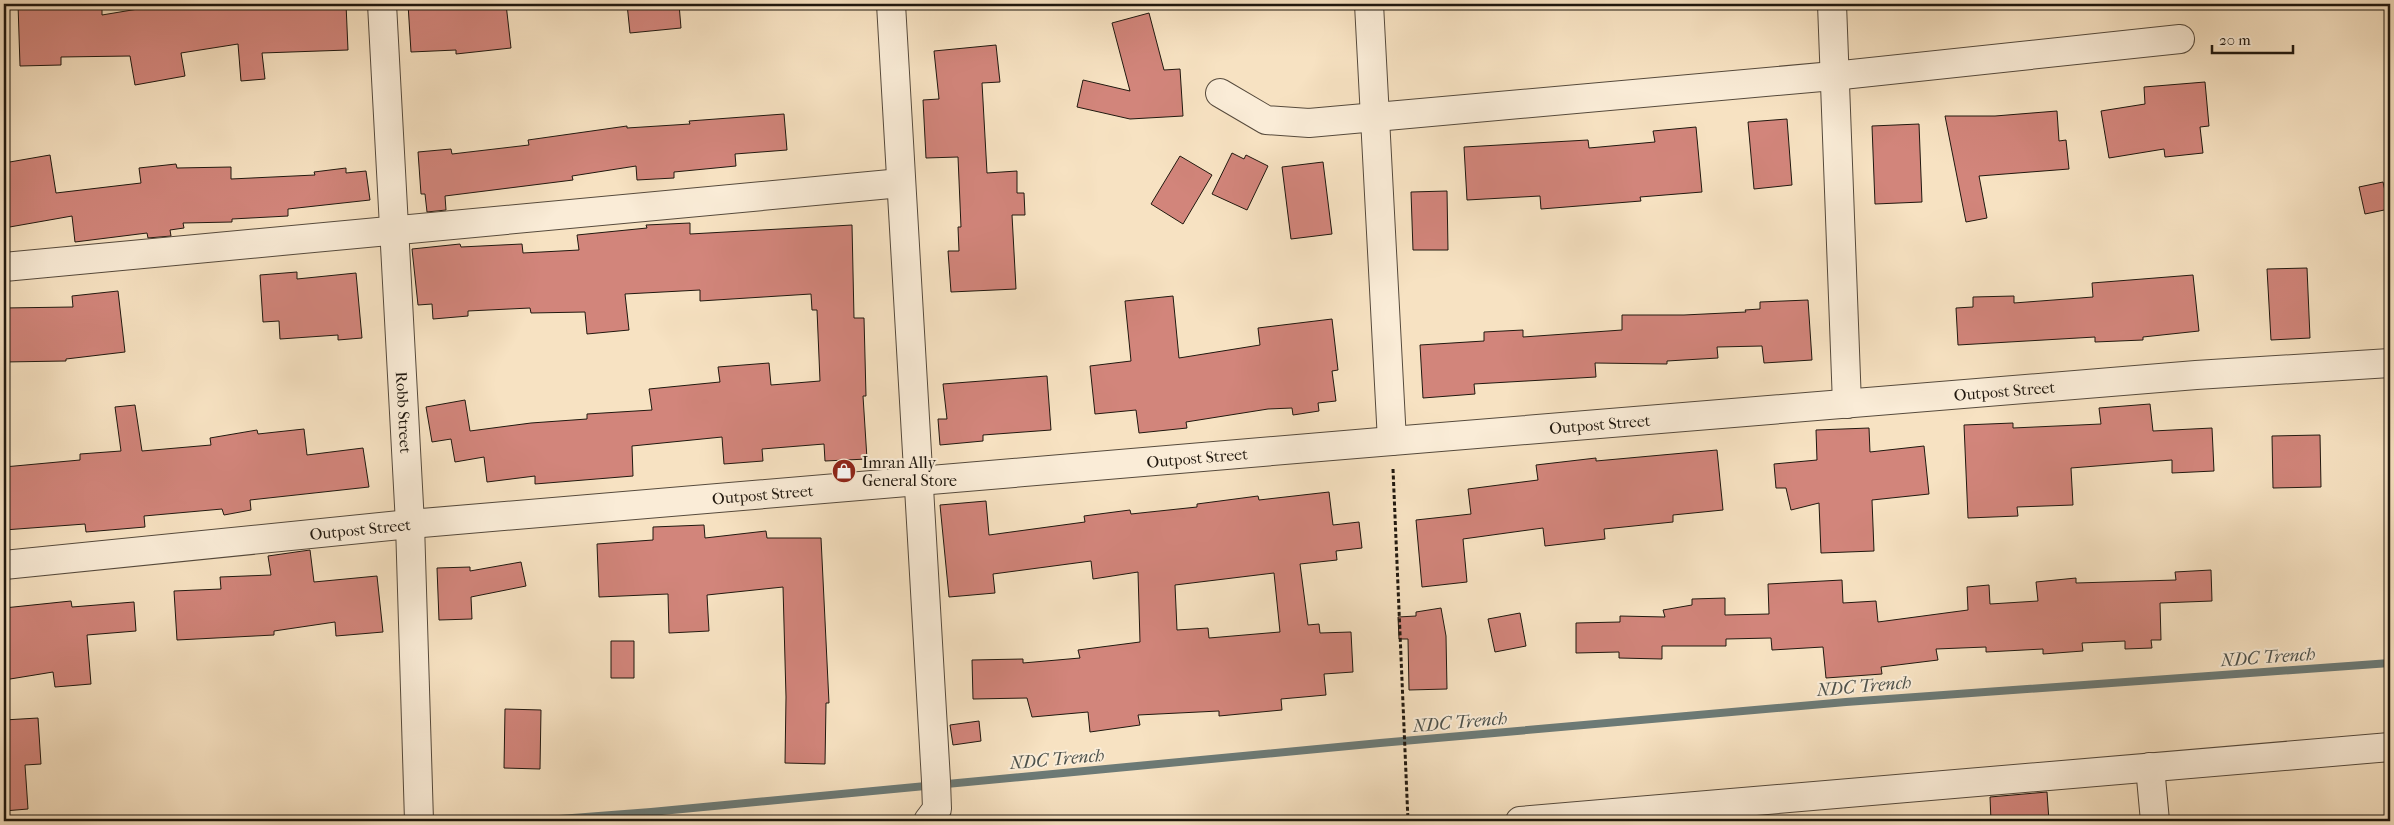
<svg xmlns="http://www.w3.org/2000/svg" width="2394" height="825" viewBox="0 0 2394 825" font-family="'IM FELL French Canon',serif">
<style>
.lines{fill:none;stroke-linecap:round;stroke-linejoin:round}
.stream{stroke:#6c7a76;stroke-width:8}
.building{fill:#d2857b;stroke:#20180f;fill-rule:evenodd}
.minor-casing{stroke:#564a3c;stroke-width:30}
.path{stroke:#20180f;stroke-width:3;stroke-dasharray:4 2.5;stroke-linecap:butt}
.minor{stroke:#faecd7;stroke-width:28}
.labels{text-anchor:middle;stroke-width:4;stroke-linejoin:round;paint-order:stroke}
.street-label{font-size:16px;fill:#20180f;stroke:#faecd7}
.poi-label{font-size:16px;fill:#20180f;stroke:#faecd7;text-anchor:start}
.water-label{font-size:18px;font-style:italic;fill:#4c514b;stroke:#faecd7}
</style>
<rect width="100%" height="100%" fill="#f7e2c2"/>
<filter id="stains"><feTurbulence type="fractalNoise" baseFrequency=".004" numOctaves="4"/><feColorMatrix values="0 0 0 0 .2 0 0 0 0 .09 0 0 0 0 .02 0 0 0 .5 -.17"/></filter>
<radialGradient id="worn" r=".72"><stop offset=".6" stop-color="#630" stop-opacity="0"/><stop offset="1" stop-color="#630" stop-opacity=".3"/></radialGradient>
<g class="lines">
<path class="stream" d="M 533,821 L 651,812 L 1380,743 L 1846,702 L 2390,663"/>
</g>
<path class="building" d="M 18,4 L 59,4 L 59,7 L 102,6 L 102,15 L 168,4 L 173,4 L 174,9 L 205,4 L 346,4 L 348,50 L 262,53 L 265,79 L 241,81 L 238,44 L 181,53 L 185,76 L 135,85 L 130,56 L 61,57 L 61,65 L 20,66 Z
M 408,4 L 506,4 L 511,48 L 456,54 L 456,50 L 411,52 Z
M 627,4 L 679,4 L 681,28 L 630,33 Z
M 1149,13 L 1164,70 L 1180,69 L 1183,116 L 1130,119 L 1077,107 L 1083,80 L 1130,91 L 1112,23 Z
M 996,45 L 1000,82 L 982,83 L 987,173 L 1017,171 L 1017,193 L 1024,193 L 1025,215 L 1012,215 L 1016,289 L 951,292 L 948,251 L 959,251 L 958,227 L 961,227 L 958,157 L 926,158 L 923,100 L 939,99 L 934,51 Z
M 2205,82 L 2209,126 L 2200,127 L 2203,153 L 2165,157 L 2164,149 L 2109,158 L 2101,111 L 2145,104 L 2144,87 Z
M 2057,111 L 2059,141 L 2066,140 L 2069,169 L 1979,176 L 1987,218 L 1966,222 L 1945,116 L 1995,116 Z
M 784,114 L 787,150 L 735,154 L 736,166 L 674,172 L 674,178 L 637,180 L 636,166 L 572,176 L 573,180 L 445,196 L 446,210 L 427,212 L 425,194 L 421,194 L 418,152 L 451,149 L 452,154 L 529,145 L 528,140 L 627,126 L 627,128 L 690,124 L 689,121 Z
M 1787,119 L 1792,185 L 1754,189 L 1748,122 Z
M 1919,124 L 1922,202 L 1875,204 L 1872,126 Z
M 1696,127 L 1702,192 L 1640,197 L 1641,201 L 1541,209 L 1540,196 L 1467,200 L 1464,147 L 1588,140 L 1589,148 L 1655,142 L 1653,131 Z
M 1232,153 L 1244,159 L 1246,155 L 1268,166 L 1247,210 L 1212,194 Z
M 50,155 L 56,193 L 141,183 L 139,168 L 176,164 L 177,168 L 231,167 L 231,179 L 315,175 L 314,172 L 346,168 L 346,173 L 366,171 L 370,200 L 288,209 L 288,216 L 232,219 L 232,222 L 183,223 L 184,228 L 170,230 L 171,236 L 148,238 L 147,233 L 75,242 L 72,216 L 4,228 L 4,163 Z
M 1180,156 L 1212,175 L 1183,224 L 1151,204 Z
M 1323,162 L 1332,234 L 1291,239 L 1282,167 Z
M 2383,182 L 2389,209 L 2365,214 L 2359,187 Z
M 1447,191 L 1448,250 L 1413,250 L 1411,192 Z
M 690,223 L 690,234 L 852,225 L 854,318 L 864,318 L 866,396 L 863,396 L 867,459 L 825,461 L 824,444 L 762,449 L 763,461 L 724,464 L 722,437 L 632,446 L 633,476 L 535,484 L 535,476 L 487,482 L 484,457 L 455,462 L 451,439 L 432,442 L 426,407 L 465,400 L 470,431 L 531,423 L 587,419 L 587,414 L 652,410 L 649,389 L 720,382 L 718,367 L 769,363 L 771,385 L 820,381 L 817,310 L 812,310 L 811,294 L 700,301 L 700,290 L 625,294 L 629,330 L 587,334 L 585,312 L 531,313 L 530,308 L 468,311 L 468,316 L 433,319 L 432,304 L 418,305 L 412,249 L 460,244 L 461,247 L 522,244 L 523,253 L 579,250 L 577,235 L 647,228 L 646,225 Z
M 2307,268 L 2310,338 L 2271,340 L 2267,269 Z
M 297,272 L 297,279 L 356,273 L 362,338 L 338,340 L 338,335 L 280,339 L 279,321 L 263,322 L 260,275 Z
M 2193,275 L 2199,331 L 2143,337 L 2143,340 L 2095,342 L 2095,337 L 1958,345 L 1956,308 L 1973,307 L 1973,297 L 2014,296 L 2014,303 L 2093,297 L 2092,283 Z
M 118,291 L 125,352 L 66,359 L 66,361 L 4,362 L 4,308 L 73,307 L 72,296 Z
M 1173,296 L 1179,358 L 1260,345 L 1258,328 L 1332,319 L 1338,370 L 1332,371 L 1336,401 L 1318,403 L 1319,411 L 1293,415 L 1292,408 L 1268,409 L 1186,422 L 1187,428 L 1139,433 L 1136,410 L 1095,414 L 1090,366 L 1131,361 L 1125,301 Z
M 1808,300 L 1812,360 L 1764,363 L 1762,346 L 1717,347 L 1718,358 L 1667,361 L 1667,364 L 1595,363 L 1596,377 L 1474,384 L 1475,394 L 1423,398 L 1420,345 L 1484,341 L 1484,332 L 1523,330 L 1523,337 L 1622,330 L 1622,315 L 1684,315 L 1746,312 L 1745,310 L 1760,309 L 1760,302 Z
M 1047,376 L 1051,430 L 983,435 L 983,441 L 940,445 L 938,419 L 947,419 L 943,384 Z
M 2150,404 L 2153,431 L 2212,428 L 2214,471 L 2172,473 L 2172,460 L 2071,468 L 2073,505 L 2017,507 L 2018,516 L 1968,518 L 1964,425 L 2013,423 L 2013,428 L 2101,424 L 2099,408 Z
M 135,405 L 142,451 L 211,445 L 210,438 L 257,430 L 258,434 L 304,429 L 307,455 L 363,448 L 369,487 L 250,500 L 251,510 L 224,515 L 222,509 L 144,516 L 145,527 L 86,532 L 85,524 L 4,530 L 4,467 L 80,460 L 80,454 L 121,451 L 115,407 Z
M 1869,428 L 1870,452 L 1924,446 L 1929,494 L 1872,500 L 1874,551 L 1821,553 L 1819,503 L 1791,510 L 1786,488 L 1776,488 L 1774,464 L 1817,460 L 1816,430 Z
M 2320,435 L 2321,487 L 2273,488 L 2272,436 Z
M 1717,450 L 1723,510 L 1673,515 L 1673,522 L 1604,529 L 1605,539 L 1545,546 L 1543,528 L 1463,539 L 1467,582 L 1422,587 L 1416,520 L 1471,514 L 1468,489 L 1538,480 L 1536,465 L 1596,458 L 1596,461 Z
M 1329,492 L 1333,525 L 1359,522 L 1362,548 L 1336,551 L 1337,560 L 1300,564 L 1308,625 L 1319,624 L 1320,633 L 1351,632 L 1353,672 L 1324,674 L 1326,695 L 1281,699 L 1282,710 L 1219,716 L 1219,711 L 1138,715 L 1140,725 L 1090,732 L 1088,712 L 1032,717 L 1027,698 L 973,699 L 972,660 L 1023,659 L 1023,663 L 1080,658 L 1078,650 L 1140,642 L 1138,572 L 1093,579 L 1091,561 L 993,574 L 995,593 L 949,597 L 940,505 L 986,501 L 989,535 L 1085,522 L 1084,516 L 1130,510 L 1131,514 L 1197,507 L 1197,504 L 1258,496 L 1259,500 ZM 1274,573 L 1280,632 L 1209,638 L 1208,628 L 1177,630 L 1175,585 Z
M 704,525 L 705,538 L 766,531 L 767,538 L 821,538 L 829,703 L 826,703 L 825,764 L 785,763 L 786,697 L 783,587 L 707,595 L 709,631 L 669,633 L 668,594 L 599,597 L 597,544 L 653,540 L 653,527 Z
M 310,550 L 314,582 L 377,576 L 383,632 L 336,636 L 335,622 L 274,631 L 274,635 L 177,640 L 174,591 L 221,589 L 220,577 L 271,575 L 268,556 Z
M 521,562 L 526,586 L 471,597 L 472,619 L 439,620 L 437,568 L 470,567 L 470,571 Z
M 2211,570 L 2212,601 L 2160,603 L 2161,640 L 2151,640 L 2152,648 L 2125,649 L 2125,641 L 2082,643 L 2083,651 L 2043,654 L 2043,649 L 1986,652 L 1986,647 L 1936,649 L 1938,660 L 1881,667 L 1882,674 L 1826,678 L 1823,647 L 1772,650 L 1771,638 L 1726,639 L 1726,646 L 1662,646 L 1662,659 L 1619,658 L 1619,652 L 1576,653 L 1576,623 L 1620,622 L 1620,616 L 1665,617 L 1663,610 L 1692,605 L 1692,599 L 1725,598 L 1725,615 L 1769,614 L 1768,584 L 1842,580 L 1843,603 L 1876,601 L 1878,622 L 1968,610 L 1967,587 L 1989,585 L 1990,604 L 2038,601 L 2036,582 L 2076,578 L 2076,583 L 2176,580 L 2175,572 Z
M 71,601 L 72,607 L 134,602 L 136,631 L 87,635 L 91,684 L 55,687 L 53,672 L 4,680 L 4,608 Z
M 1441,608 L 1446,636 L 1447,689 L 1409,690 L 1408,639 L 1399,639 L 1398,617 L 1416,616 L 1416,612 Z
M 1520,613 L 1526,646 L 1495,652 L 1488,619 Z
M 611,641 L 634,641 L 634,678 L 611,678 Z
M 505,709 L 541,710 L 540,769 L 504,768 Z
M 38,718 L 41,764 L 25,765 L 28,809 L 4,811 L 4,720 Z
M 979,721 L 981,741 L 953,745 L 950,725 Z
M 2047,792 L 2049,821 L 1991,821 L 1990,797 Z"/>
<g class="lines">
<g class="minor-casing">
<g id="minor">
<path id="s1" d="M 382,4 L 410,524 L 419,821"/>
<path d="M 891,4 L 936,781 L 937,809 L 928,821"/>
<path d="M 1369,4 L 1392,441"/>
<path d="M 1832,4 L 1847,404"/>
<path d="M 1220,93 L 1266,120 L 1309,123 L 1833,76 L 2180,39"/>
<path d="M 4,267 L 901,183"/>
<path id="s2" d="M 4,565 L 410,524 L 1392,441 L 2196,375 L 2390,363"/>
<path d="M 2150,767 L 2155,821"/>
<path d="M 1520,821 L 2390,747"/>
</g>
</g>
<path class="path" d="M 1393,469 L 1408,821"/>
<use href="#minor" class="minor"/>
</g>
<defs>
<g id="shop-disc" transform="scale(1.25)"><circle r="9.5" fill="#8f2418" stroke="#faecd7"/><path d="M-5-2.5h2.3a2.7 3.5 0 0 1 5.4 0H5L5.5 6h-11ZM-1.5-2.5h3a1.5 2.3 0 0 0-3 0Z" fill="#fff"/></g>
</defs>
<g fill-rule="evenodd">
<use href="#shop-disc" x="844" y="471"/>
</g>
<g class="labels">
<g class="street-label">
<text dy="6" stroke="none"><textPath href="#s2" startOffset="2008">Outpost Street</textPath></text>
<text dy="6" stroke="none"><textPath href="#s1" startOffset="409">Robb Street</textPath></text>
<text dy="6" stroke="none"><textPath href="#s2" startOffset="1602">Outpost Street</textPath></text>
<text dy="6" stroke="none"><textPath href="#s2" startOffset="1198">Outpost Street</textPath></text>
<text dy="6" stroke="none"><textPath href="#s2" startOffset="762">Outpost Street</textPath></text>
<text dy="6" stroke="none"><textPath href="#s2" startOffset="358">Outpost Street</textPath></text>
</g>
<g class="poi-label">
<text x="862" y="468">Imran Ally<tspan x="862" dy="18">General Store</tspan></text>
</g>
<g class="water-label">
<text transform="translate(2268 657) rotate(-4)" y="6">NDC Trench</text>
<text transform="translate(1864 686) rotate(-5)" y="6">NDC Trench</text>
<text transform="translate(1460 722) rotate(-5)" y="6">NDC Trench</text>
<text transform="translate(1057 759) rotate(-5)" y="6">NDC Trench</text>
</g>
</g>
<rect width="2394" height="825" fill="none" stroke="#f7e2c2" stroke-width="20"/>
<rect x="5" y="5" width="2384" height="815" fill="none" stroke="#20180f" stroke-width="2.5"/>
<rect x="10" y="10" width="2374" height="805" fill="none" stroke="#20180f"/>
<path d="M2212 45v8h81v-8" fill="none" stroke="#20180f" stroke-width="2.5"/>
<text x="2219" y="45" font-size="15" fill="#20180f" stroke="#faecd7" stroke-width="4" paint-order="stroke">20 m</text>
<rect width="100%" height="100%" filter="url(#stains)"/>
<rect width="100%" height="100%" fill="url(#worn)"/>
</svg>
